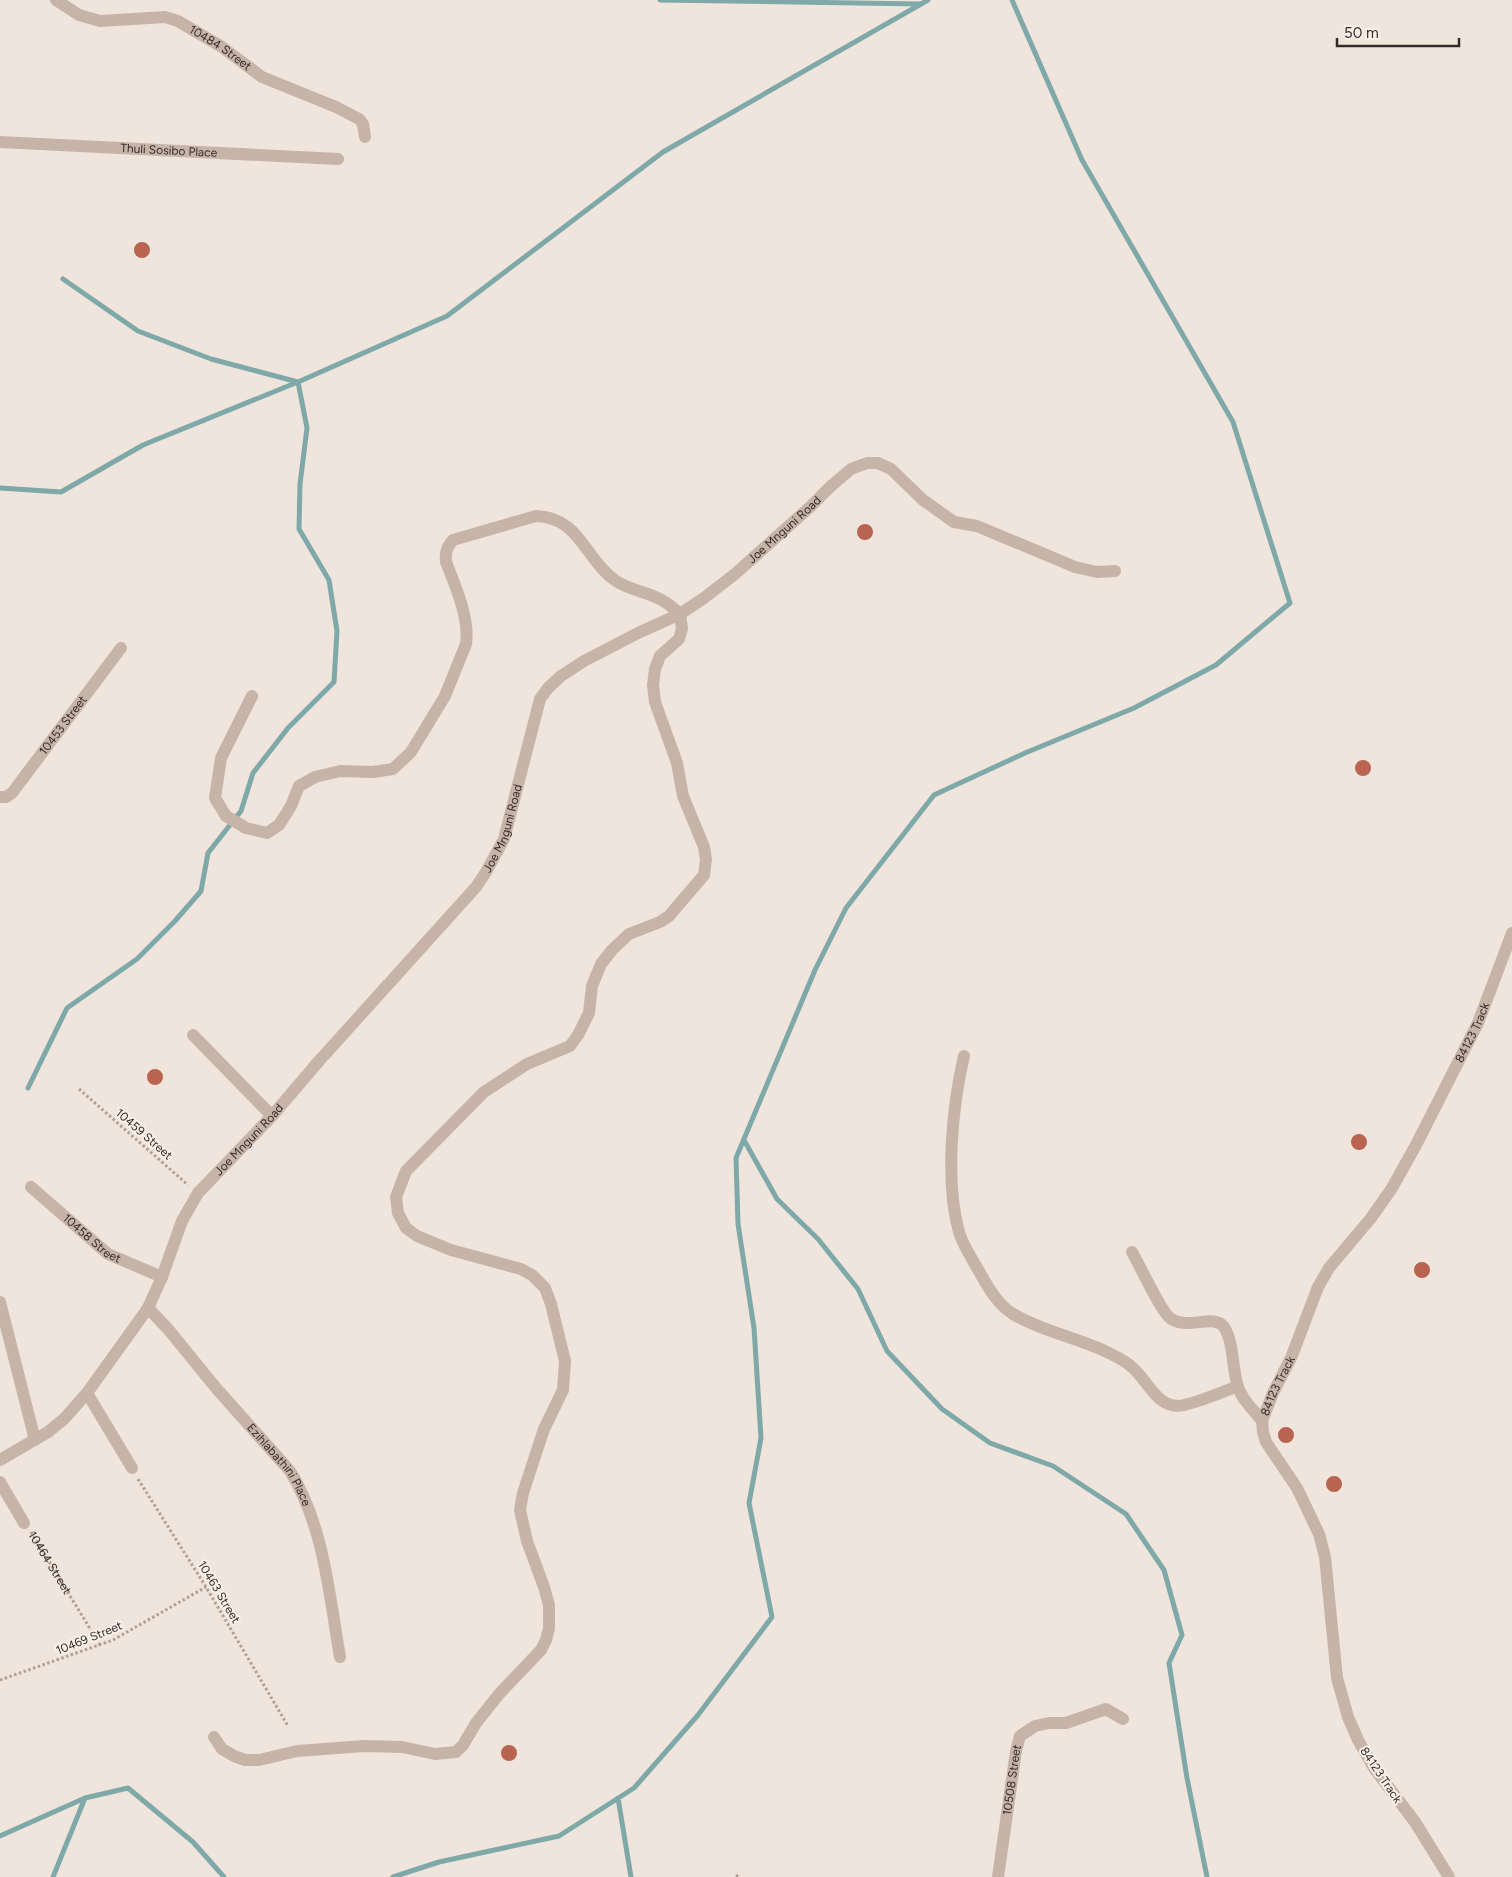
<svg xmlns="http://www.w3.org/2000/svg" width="1512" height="1877" viewBox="0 0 1512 1877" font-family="Figtree,sans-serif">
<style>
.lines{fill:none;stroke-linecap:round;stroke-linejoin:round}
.stream{stroke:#7ea9a8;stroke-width:5}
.building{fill:#b96351}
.path{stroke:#b19f94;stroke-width:3;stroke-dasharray:2.5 2.5;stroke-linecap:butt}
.minor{stroke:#c6b4a9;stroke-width:12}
.labels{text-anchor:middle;stroke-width:4;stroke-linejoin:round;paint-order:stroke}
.street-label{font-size:12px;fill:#342b28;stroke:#f7efe8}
</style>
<rect width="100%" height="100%" fill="#efe5dc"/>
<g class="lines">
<path class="stream" d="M 660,0 L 920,4
M 0,488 L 61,492 L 143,445 L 298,382 L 447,316 L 663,152 L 928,0
M 28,1088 L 67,1008 L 137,959 L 175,921 L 201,891 L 208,853 L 241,811 L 253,773 L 288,728 L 334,682 L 337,631 L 329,580 L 299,529 L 300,484 L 307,428 L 298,382 L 211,359 L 138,331 L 63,279
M 744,1140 L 777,1199 L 818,1239 L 858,1289 L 887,1351 L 942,1409 L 990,1443 L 1053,1466 L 1126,1514 L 1164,1570 L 1182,1635 L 1169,1663 L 1187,1778 L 1207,1877
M 618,1798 L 631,1877
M 0,1836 L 85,1798 L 128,1788 L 193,1842 L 224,1877
M 53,1877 L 85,1798
M 393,1877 L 439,1862 L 559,1836 L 634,1788 L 698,1715 L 772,1617 L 749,1503 L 761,1438 L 754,1328 L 738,1224 L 736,1158 L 815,970 L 846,908 L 934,795 L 1025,753 L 1134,708 L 1216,665 L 1290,603 L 1233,422 L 1082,160 L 1012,0"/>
</g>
<path class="building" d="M134 250a8 8 0 1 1 16 0a8 8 0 1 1-16 0Z
M857 532a8 8 0 1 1 16 0a8 8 0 1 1-16 0Z
M1355 768a8 8 0 1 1 16 0a8 8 0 1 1-16 0Z
M147 1077a8 8 0 1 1 16 0a8 8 0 1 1-16 0Z
M1351 1142a8 8 0 1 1 16 0a8 8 0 1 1-16 0Z
M1414 1270a8 8 0 1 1 16 0a8 8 0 1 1-16 0Z
M1278 1435a8 8 0 1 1 16 0a8 8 0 1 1-16 0Z
M1326 1484a8 8 0 1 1 16 0a8 8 0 1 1-16 0Z
M501 1753a8 8 0 1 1 16 0a8 8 0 1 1-16 0Z"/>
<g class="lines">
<g class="path">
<path d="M 79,1089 L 188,1185"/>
<path d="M 138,1479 L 206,1587 L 288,1726"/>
<path id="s1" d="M 31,1532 L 100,1645"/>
<path d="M 0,1680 L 113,1640 L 206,1587"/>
<path d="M 736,1875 L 739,1877"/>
</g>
<g class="minor">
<path id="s2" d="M 56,0 L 79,15 L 100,21 L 165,17 L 178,21 L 222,47 L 262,77 L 336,107 L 359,119 L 363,124 L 365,137"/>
<path id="s3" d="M 0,142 L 338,159"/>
<path id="s4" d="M 0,797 L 6,797 L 12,793 L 121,648"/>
<path d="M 193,1035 L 272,1116"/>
<path d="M 964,1056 C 952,1107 945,1182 959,1232 C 963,1246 973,1260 980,1273 C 988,1287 998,1305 1013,1314 C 1043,1332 1080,1338 1111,1354 C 1119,1358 1127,1362 1133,1368 C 1149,1382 1158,1411 1184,1405 C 1202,1401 1220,1393 1238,1386"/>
<path id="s5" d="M 31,1187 L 108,1254 L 162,1277"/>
<path d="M 1132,1252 C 1139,1264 1162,1313 1170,1318 C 1187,1331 1214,1313 1224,1327 C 1234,1342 1232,1369 1238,1387 C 1242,1400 1254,1410 1262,1421"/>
<path d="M 0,1302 L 35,1440"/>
<path id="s6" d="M 148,1308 L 168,1329 L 216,1388 L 290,1471 C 324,1526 329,1594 340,1657"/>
<path d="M 87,1393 L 132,1468"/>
<path id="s7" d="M 0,1460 L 48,1432 L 64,1419 L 87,1393 L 148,1308 L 162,1277 L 182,1221 L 198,1193 L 272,1116 L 319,1061 L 476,887 L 486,872 L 504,839 L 540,699 L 548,688 L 561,676 L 584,661 L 638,633 L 680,614 L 704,598 L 735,574 L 810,507 L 830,487 L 851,469 L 867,463 L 878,463 L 891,469 L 923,500 L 954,522 L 977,526 L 1075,567 L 1097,572 L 1115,571"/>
<path d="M 0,1482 L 24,1523"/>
<path d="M 214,1737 L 222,1749 L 234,1756 L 245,1760 L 259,1760 L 297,1751 L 364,1746 L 402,1747 L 435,1754 L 456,1752 L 463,1745 L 476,1723 L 500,1693 L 541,1650 L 546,1640 L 549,1628 L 549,1605 L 544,1587 L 527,1541 L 520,1510 L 523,1493 L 544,1429 L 563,1390 L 565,1361 L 551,1304 L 545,1288 L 532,1275 L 521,1269 L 451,1250 L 417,1236 L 406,1228 L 398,1213 L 396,1197 L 406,1171 L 484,1092 L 527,1064 L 570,1046 L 578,1035 L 589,1013 L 592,986 L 601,964 L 612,950 L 629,934 L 660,922 L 669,916 L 704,875 L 706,859 L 704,847 L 683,796 L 677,763 L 655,702 L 653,685 L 655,669 L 660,656 L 679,639 L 682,629 L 680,614 C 675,610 670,605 665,602 C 650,592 631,591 616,581 C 585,560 580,517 536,516 L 453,540 C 447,547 445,552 446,562 C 455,585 470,619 466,644 L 445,696 L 411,752 L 393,769 L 373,772 L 340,771 L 315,777 L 299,786 L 291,806 L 279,825 L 267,833 L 246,828 L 226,816 L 215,798 L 221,758 L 252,696"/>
<path id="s8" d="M 998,1877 L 1016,1751 L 1020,1736 L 1035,1726 L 1049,1723 L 1066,1723 L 1106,1709 L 1123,1719"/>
<path id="s9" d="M 1449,1877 L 1415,1822 L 1374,1768 L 1358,1740 L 1348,1717 L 1337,1678 L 1325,1557 L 1319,1534 L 1297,1488 L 1266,1442 L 1263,1432 L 1262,1421 L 1273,1393 L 1291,1358 L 1318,1287 L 1329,1268 L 1371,1218 L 1392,1188 L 1416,1145 L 1478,1023 L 1512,933"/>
</g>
</g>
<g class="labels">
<g class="street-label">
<text dy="4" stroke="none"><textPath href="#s2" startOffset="178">10484 Street</textPath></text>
<text dy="4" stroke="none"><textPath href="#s3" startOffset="169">Thuli Sosibo Place</textPath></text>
<text dy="4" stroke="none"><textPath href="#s7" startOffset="1255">Joe Mnguni Road</textPath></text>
<text dy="4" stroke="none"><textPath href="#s4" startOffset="98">10453 Street</textPath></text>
<text dy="4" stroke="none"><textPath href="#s7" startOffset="820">Joe Mnguni Road</textPath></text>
<text dy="4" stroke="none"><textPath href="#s9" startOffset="948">84123 Track</textPath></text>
<text transform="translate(144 1134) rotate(41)" y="4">10459 Street</text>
<text dy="4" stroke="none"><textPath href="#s7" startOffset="415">Joe Mnguni Road</textPath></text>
<text dy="4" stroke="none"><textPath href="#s5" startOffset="80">10458 Street</textPath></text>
<text dy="4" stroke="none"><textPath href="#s9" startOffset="542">84123 Track</textPath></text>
<text dy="4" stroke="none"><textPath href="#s6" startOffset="205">Ezihlabathini Place</textPath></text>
<text dy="4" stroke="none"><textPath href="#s1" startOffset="36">10464 Street</textPath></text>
<text transform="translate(219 1592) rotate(59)" y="4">10463 Street</text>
<text transform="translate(89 1638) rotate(-22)" y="4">10469 Street</text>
<text transform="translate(1381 1775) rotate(56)" y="4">84123 Track</text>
<text dy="4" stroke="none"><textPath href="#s8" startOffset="98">10508 Street</textPath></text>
</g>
</g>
<path d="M1337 38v8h122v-8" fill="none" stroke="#342b28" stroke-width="2.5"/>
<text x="1344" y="38" font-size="15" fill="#342b28" stroke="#f7efe8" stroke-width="4" paint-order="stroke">50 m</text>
</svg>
